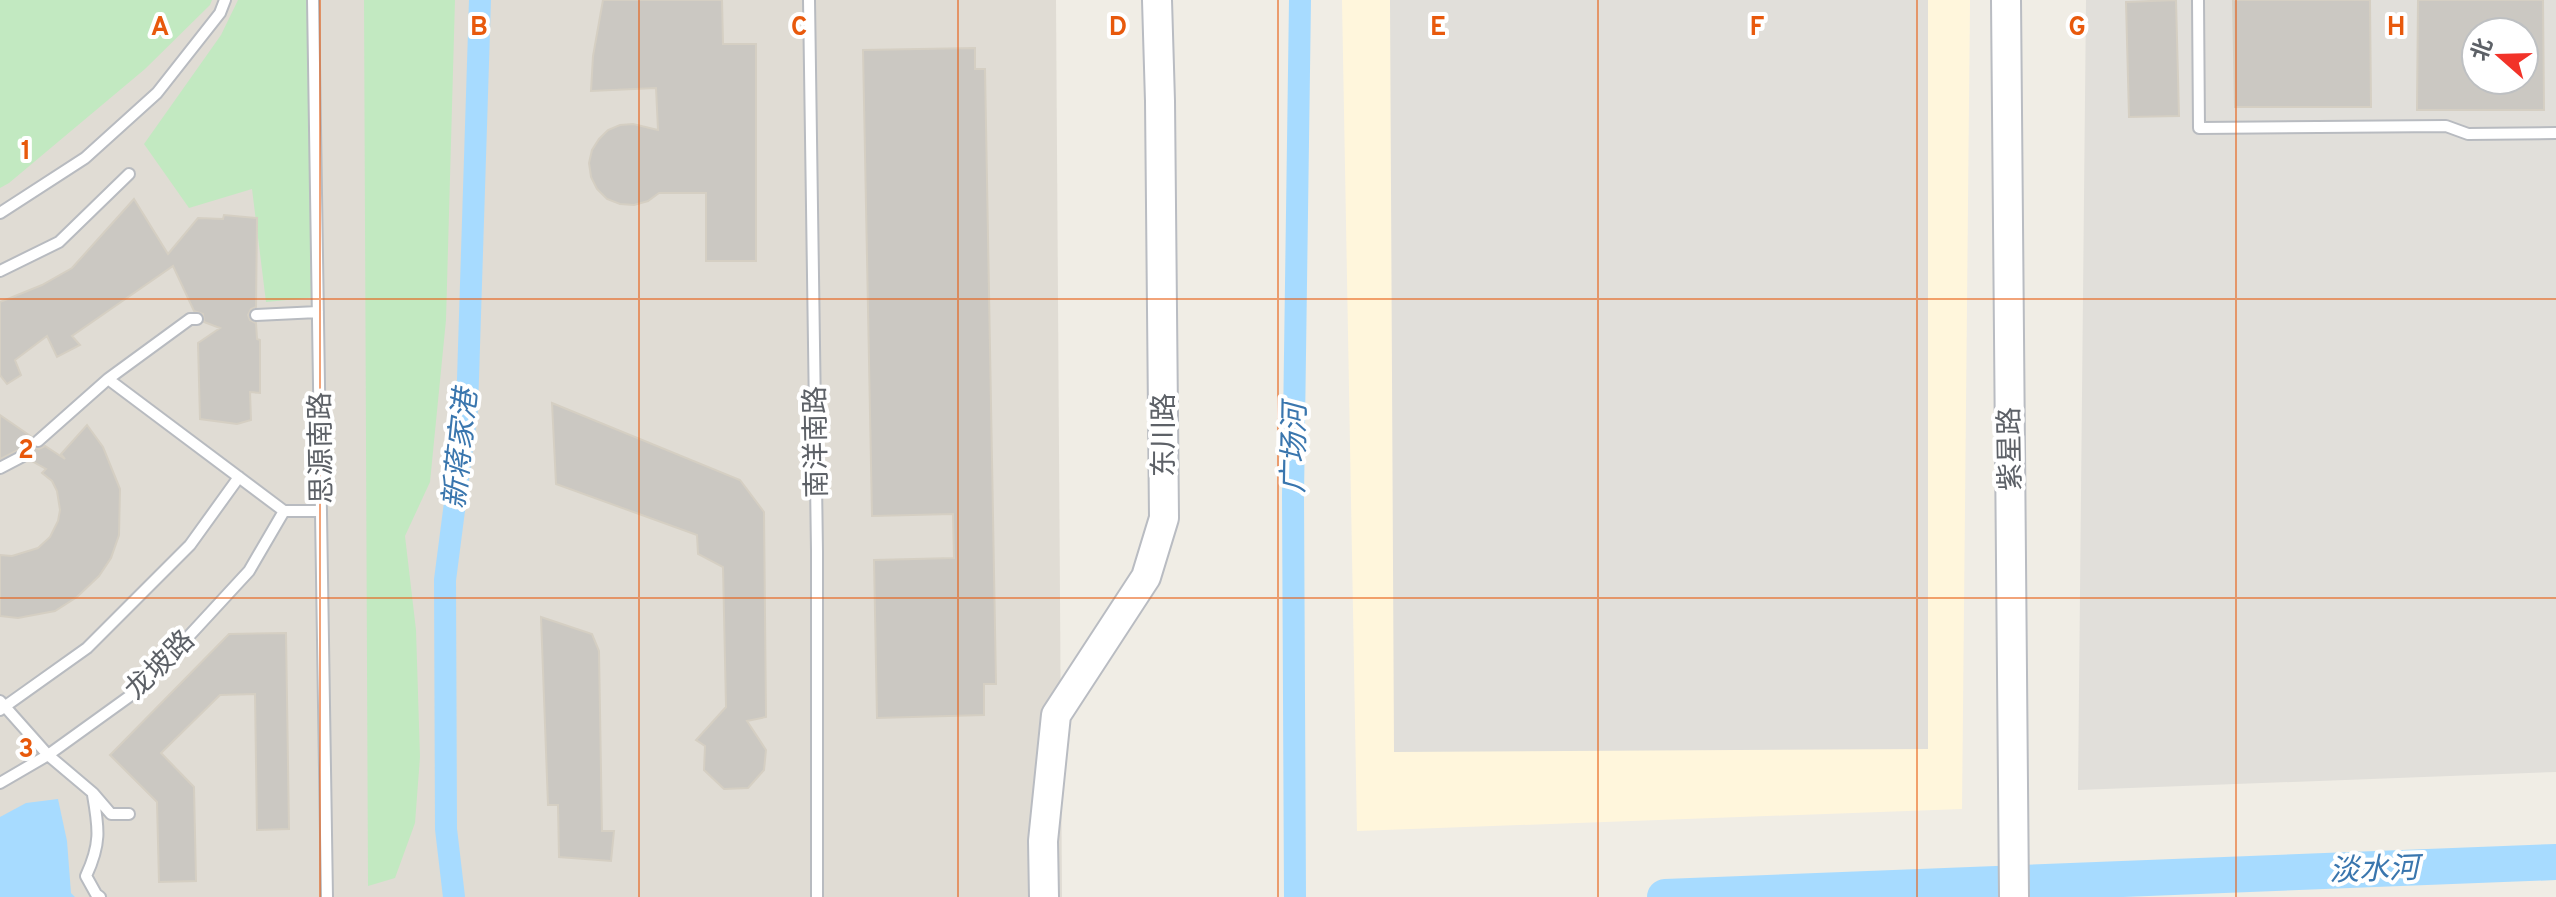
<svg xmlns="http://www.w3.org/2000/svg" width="2556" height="897" viewBox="0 0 2556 897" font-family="Overpass,'Noto Sans SC',sans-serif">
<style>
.commercial{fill:#fff6dc}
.industrial{fill:#e1dfda;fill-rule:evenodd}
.education{fill:#e0dcd4}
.green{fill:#c2e9c1}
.water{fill:#a7dbff}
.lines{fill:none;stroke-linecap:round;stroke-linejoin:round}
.canal{stroke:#a7dbff;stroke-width:22}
.river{stroke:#a7dbff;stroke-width:36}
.building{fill:#cbc8c2;stroke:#d5cfc3;stroke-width:2;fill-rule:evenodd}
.lane-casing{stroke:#b8bbc0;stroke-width:14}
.secondary-casing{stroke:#b9bcc2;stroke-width:32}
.lane{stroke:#fff;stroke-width:10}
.secondary{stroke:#fff;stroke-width:28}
.grid{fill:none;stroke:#e8590c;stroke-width:2;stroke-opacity:0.55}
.labels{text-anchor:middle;stroke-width:8;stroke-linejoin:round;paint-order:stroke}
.street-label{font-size:28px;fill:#5d6167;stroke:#fff}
.water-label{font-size:30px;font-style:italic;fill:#3a76ae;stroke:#fff}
.grid-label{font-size:26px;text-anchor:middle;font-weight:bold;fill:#e8590c;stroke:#fff;stroke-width:8;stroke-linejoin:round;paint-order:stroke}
</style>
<rect width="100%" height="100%" fill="#f0ede5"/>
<path class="commercial" d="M 1342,0 L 1970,0 L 1962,809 L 1357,831 Z"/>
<path class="industrial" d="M 1390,0 L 1928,0 L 1928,749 L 1394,752 Z
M 2086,0 L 2556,0 L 2556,772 L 2078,790 ZM 2476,32 L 2524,32 L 2524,80 L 2476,80 Z"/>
<path class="education" d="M 0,0 L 1056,0 L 1062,897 L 0,897 Z"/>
<path class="green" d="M 0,0 L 212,0 L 210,5 L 145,69 L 9,183 L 0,188 Z
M 238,0 L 313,0 L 318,297 L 266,302 L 252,189 L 189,208 L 144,144 L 221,35 Z
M 364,0 L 455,0 L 446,320 L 430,482 L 405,536 L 416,630 L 420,757 L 415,823 L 395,878 L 368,886 Z"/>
<path class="water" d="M 58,799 L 67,841 L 71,893 L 75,897 L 0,897 L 0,817 L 26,803 Z"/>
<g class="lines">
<path class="canal" d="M 454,897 L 446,829 L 445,580 L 467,410 L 480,0
M 1295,897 L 1293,496 L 1300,0"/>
<path class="river" d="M 1665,897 L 2556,862"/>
</g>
<path class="building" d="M 603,0 L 722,0 L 723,44 L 756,44 L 756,261 L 706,261 L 706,193 L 659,193 L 648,201 L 634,205 L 620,204 L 607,199 L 597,189 L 591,177 L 589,163 L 592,150 L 599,139 L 608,130 L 620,125 L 633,124 L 658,130 L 656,88 L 591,91 L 593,56 Z
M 2176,0 L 2179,116 L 2129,117 L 2126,2 Z
M 2233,0 L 2370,0 L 2371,107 L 2235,107 Z
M 2418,0 L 2543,0 L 2544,110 L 2417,110 ZM 2476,32 L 2524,32 L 2524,80 L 2476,80 Z
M 975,48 L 975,69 L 985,69 L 996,684 L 984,684 L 984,715 L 877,718 L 874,560 L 954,558 L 953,514 L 872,516 L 863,50 Z
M 134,199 L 168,254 L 198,218 L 223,219 L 224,215 L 257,218 L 256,307 L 251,309 L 248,315 L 250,320 L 256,323 L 257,339 L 260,340 L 260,393 L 250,392 L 251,420 L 237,424 L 200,419 L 198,343 L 220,328 L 204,322 L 203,314 L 194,311 L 173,266 L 72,336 L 80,345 L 57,357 L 47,336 L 15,360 L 21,375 L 7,384 L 0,375 L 0,302 L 42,285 L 72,268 Z
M 552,403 L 740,480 L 764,512 L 766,717 L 747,721 L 766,750 L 764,770 L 748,788 L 724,789 L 704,770 L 705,746 L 696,740 L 726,707 L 723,567 L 698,554 L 697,535 L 556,484 Z
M 0,415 L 32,437 L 30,442 L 33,447 L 39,449 L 45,446 L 65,459 L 61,454 L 87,425 L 103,447 L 120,489 L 119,535 L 111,558 L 99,576 L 77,597 L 55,611 L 18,618 L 0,616 L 0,555 L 12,556 L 38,548 L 50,537 L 58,521 L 60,510 L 57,491 L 52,481 L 42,473 L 46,469 L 30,460 L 31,456 L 28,450 L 20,449 L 0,459 Z
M 541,617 L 592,634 L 599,651 L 602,831 L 614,831 L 611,861 L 559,857 L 558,805 L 548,805 Z
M 286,633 L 289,829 L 257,830 L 255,694 L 220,695 L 161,753 L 194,787 L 196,881 L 159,882 L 157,802 L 110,755 L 229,634 Z"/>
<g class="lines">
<g class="lane-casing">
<path id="lane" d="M 313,0 L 327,897
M 809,0 L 817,551 L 817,897
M 2198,0 L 2199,128 L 2446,126 L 2468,134 L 2556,133
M 0,213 L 85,158 L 157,93 L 220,13 L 225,0
M 0,271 L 59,242 L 129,174
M 256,315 L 318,312
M 108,379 L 284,511 L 321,511
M 38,441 L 108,379 L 190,319 L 197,319
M 0,468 L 23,456
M 0,701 L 48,755 L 93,793 L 111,814 L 129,814
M 0,710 L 87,648 L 190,545 L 239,477
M 0,783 L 48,755 L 141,688 L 249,571 L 284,511
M 93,795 C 99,829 101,844 86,876 L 96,894 L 100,897"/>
</g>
<g class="secondary-casing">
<path id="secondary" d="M 2006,0 L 2014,897
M 1044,897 L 1043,841 L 1056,715 L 1146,577 L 1164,518 L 1160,101 L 1157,0"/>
</g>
<use href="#lane" class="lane"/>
<use href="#secondary" class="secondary"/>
</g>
<path class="grid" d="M 320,0 L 320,897M 639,0 L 639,897M 958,0 L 958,897M 1278,0 L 1278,897M 1598,0 L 1598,897M 1917,0 L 1917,897M 2236,0 L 2236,897M 0,299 L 2556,299M 0,598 L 2556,598"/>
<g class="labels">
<g class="street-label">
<text transform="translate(1163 435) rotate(-90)" y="10">东川路</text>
<text transform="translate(815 442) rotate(-91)" y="10">南洋南路</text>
<text transform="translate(320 448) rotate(-91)" y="10">思源南路</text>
<text transform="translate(2009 449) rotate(-91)" y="10">紫星路</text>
<text transform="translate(159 664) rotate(-45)" y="10">龙坡路</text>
</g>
<g class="water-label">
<text transform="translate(1294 448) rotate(-89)" y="10">广场河</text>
<text transform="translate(460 449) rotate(-84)" y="10">新蒋家港</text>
<text transform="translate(2374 869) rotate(-2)" y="10">淡水河</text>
</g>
</g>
<g class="grid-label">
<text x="160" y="35">A</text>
<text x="479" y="35">B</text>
<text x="799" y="35">C</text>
<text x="1118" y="35">D</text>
<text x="1438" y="35">E</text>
<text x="1757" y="35">F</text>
<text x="2077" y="35">G</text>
<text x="2396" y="35">H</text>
<text x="26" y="159">1</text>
<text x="26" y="458">2</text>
<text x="26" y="757">3</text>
</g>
<g transform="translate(2500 56) rotate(290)"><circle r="38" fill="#ffffff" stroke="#bec0c2" stroke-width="2"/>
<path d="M0-6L14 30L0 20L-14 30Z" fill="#f23329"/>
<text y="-12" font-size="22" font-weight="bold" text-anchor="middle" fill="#5d6167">北</text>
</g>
</svg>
